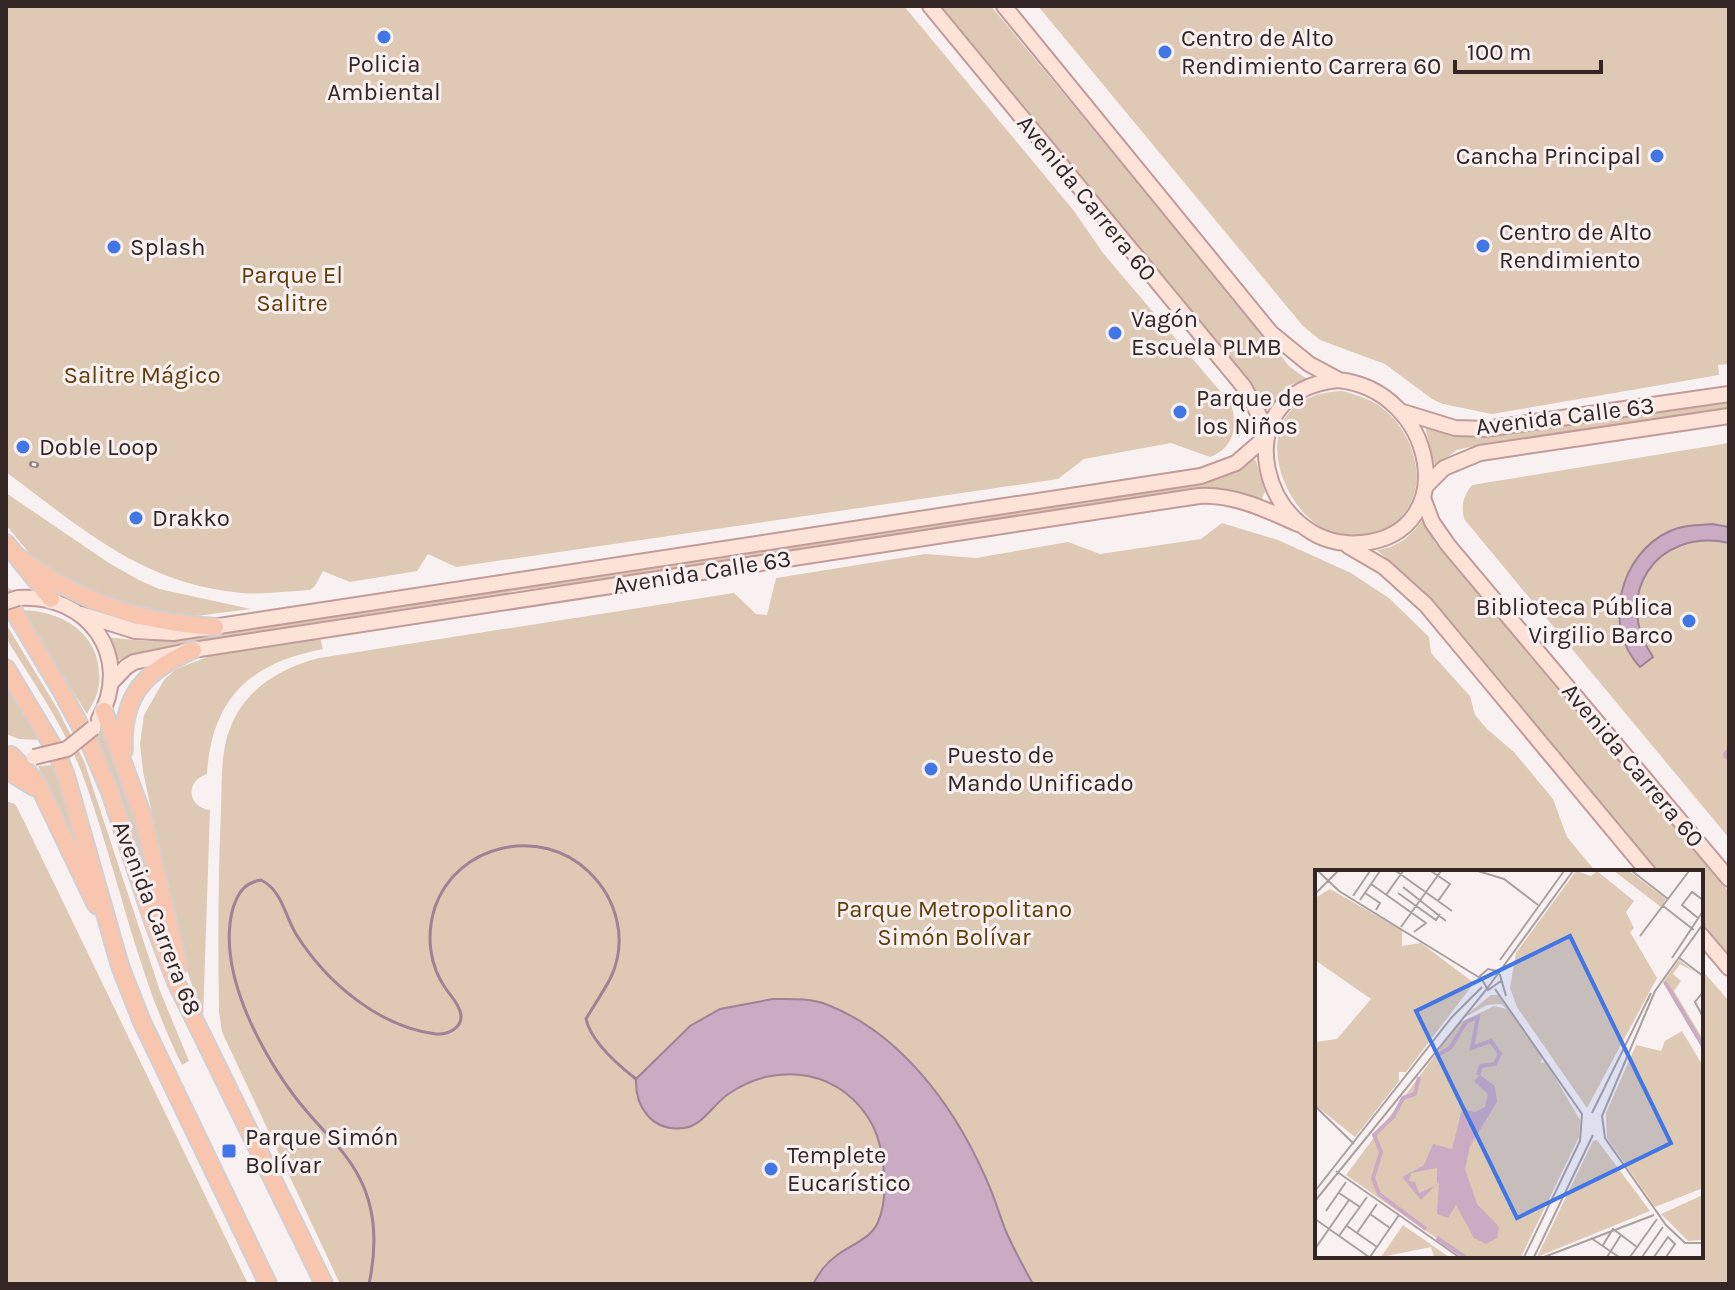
<svg xmlns="http://www.w3.org/2000/svg" width="1735" height="1290" viewBox="0 0 1735 1290" font-family="Karla,sans-serif">
<style>
.green{fill:#dec9b4}
.water{fill:#cbaac4;stroke:#9e8295;stroke-width:2}
.lines{fill:none;stroke-linecap:round;stroke-linejoin:round}
.stream{stroke:#9e8295;stroke-width:3}
.canal{stroke:#cbaac4;stroke-width:10}
.secondary-casing{stroke:#c19b9a;stroke-width:18}
.primary-casing{stroke:#d3cfcf;stroke-width:20}
.secondary{stroke:#fce2d7;stroke-width:14}
.primary{stroke:#f8c5af;stroke-width:16}
.rail-casing{stroke:#918686;stroke-width:6}
.rail{stroke:#f9f1f1;stroke-width:3;stroke-dasharray:9;stroke-linecap:butt}
.secondary-bridge-casing{stroke:#c19b9a;stroke-width:18;stroke-linecap:butt}
.secondary-bridge{stroke:#fce2d7;stroke-width:14}
.poi-dot{fill:#4076e6;stroke:#f9f1f1;stroke-width:3}
.labels{text-anchor:middle;stroke-width:6;stroke-linejoin:round;paint-order:stroke}
.poi-label{font-size:24px;fill:#352626;stroke:#f9f1f1;text-anchor:start}
.street-label{font-size:24px;fill:#352626;stroke:#f9f1f1}
.park-label{font-size:24px;fill:#623c08;stroke:#f9f1f1}
.inset-river{fill:none;stroke:#cbaac4;stroke-width:4}
.inset-road{fill:none;stroke:#aba0a0;stroke-width:2}
.view{fill:#4076e6;fill-opacity:0.15;stroke:#4076e6;stroke-width:4}
.inset-edge{fill:none;stroke:#352626;stroke-width:4}
</style>
<rect width="100%" height="100%" fill="#f9f1f1"/>
<path class="green" d="M 6,6 L 904,6 L 1074,211 L 1103,253 L 1231,404 C 1238,426 1234,448 1210,457 L 1171,443 L 1084,459 L 1058,479 L 456,567 L 428,554 L 417,571 L 350,582 L 323,571 L 315,586 L 310,590 C 288,591 264,595 242,593 C 142,584 83,529 6,472 Z
M 940,6 L 991,6 L 1290,367 L 1307,379 L 1287,386 L 1266,412 L 1263,401 L 1248,380 Z
M 1038,6 L 1729,6 L 1729,364 L 1718,365 L 1719,375 L 1492,414 L 1443,404 L 1432,399 L 1385,364 L 1320,340 L 1303,326 Z
M 1342,391 C 1358,395 1374,400 1386,411 C 1422,443 1432,505 1384,530 C 1296,576 1217,395 1342,391 Z
M 1729,400 L 1729,408 L 1470,447 L 1457,450 L 1435,466 L 1425,427 L 1457,436 L 1504,434 Z
M 1729,443 L 1729,838 L 1464,519 C 1461,505 1463,497 1472,485 Z
M 1252,458 L 1256,461 L 1265,492 L 1262,499 L 1201,489 L 1098,503 L 633,578 L 522,590 L 299,625 L 136,653 L 116,661 L 112,644 L 107,637 L 144,641 L 169,640 L 1209,482 L 1235,472 Z
M 6,493 L 109,563 L 139,580 L 159,589 L 251,609 L 196,616 L 166,615 L 109,602 L 38,564 L 6,525 Z
M 1424,518 L 1435,543 L 1729,892 L 1729,956 L 1701,924 L 1701,872 L 1657,872 L 1459,631 L 1417,585 L 1377,550 C 1399,547 1411,536 1424,518 Z
M 1222,523 L 1278,540 L 1351,573 L 1389,598 L 1429,637 L 1431,653 L 1470,696 L 1475,715 L 1487,729 L 1514,752 L 1553,799 L 1567,837 L 1596,872 L 1317,872 L 1317,1256 L 1701,1256 L 1701,969 L 1729,1001 L 1729,1284 L 340,1284 L 222,1032 L 219,1012 C 218,945 218,878 221,810 C 222,783 220,752 231,726 C 246,688 281,668 319,658 L 734,593 L 756,614 L 767,615 L 776,578 L 926,554 L 976,558 L 1068,542 L 1100,554 L 1201,539 Z
M 22,610 C 65,611 104,636 99,685 C 98,695 92,705 87,714 Z
M 6,624 L 57,708 L 84,761 L 160,991 L 189,1061 L 182,1065 C 136,973 118,872 83,776 C 65,727 33,682 6,638 Z
M 320,637 L 323,649 C 250,663 212,698 207,774 C 185,781 187,807 210,810 L 203,1020 L 180,948 L 143,771 L 140,744 L 144,715 L 164,680 L 176,669 L 215,654 Z
M 6,686 L 41,740 L 19,739 L 6,734 Z
M 102,726 L 143,842 L 156,905 L 95,739 Z
M 54,765 L 92,883 L 38,766 Z
M 6,801 L 15,804 L 19,811 L 248,1284 L 6,1284 Z"/>
<path class="water" d="M 1712,524 L 1729,527 L 1729,543 C 1656,527 1611,596 1653,657 L 1640,667 C 1602,627 1619,554 1670,531 C 1683,525 1698,525 1712,524 Z
M 773,999 C 790,999 811,998 828,1005 C 899,1033 952,1103 983,1172 C 992,1190 998,1210 1005,1229 C 1013,1248 1023,1266 1033,1284 L 813,1284 C 820,1272 825,1264 836,1256 C 850,1245 871,1239 878,1222 C 889,1197 885,1151 873,1126 C 844,1070 777,1059 727,1095 C 712,1106 703,1125 684,1128 C 652,1132 635,1107 636,1079 L 690,1026 L 720,1009 Z"/>
<g class="lines">
<path class="stream" d="M 369,1284 C 377,1247 377,1211 359,1177 C 346,1152 327,1135 309,1114 C 267,1066 215,974 233,908 C 238,893 244,883 261,880 C 282,890 285,916 296,934 C 326,982 379,1027 436,1034 C 448,1035 462,1028 461,1015 C 460,1005 451,996 446,989 C 429,965 426,935 435,907 C 457,844 541,825 589,872 C 617,899 628,940 611,977 C 604,991 594,1005 586,1019 C 591,1041 618,1065 636,1079"/>
<path class="canal" d="M 1728,755 L 1729,754"/>
<g class="secondary-casing">
<path id="secondary" d="M 930,6 L 1244,387 L 1268,432
M 1004,6 L 1271,333 L 1309,364 L 1337,379
M 1338,380 C 1436,390 1463,533 1362,543 C 1263,553 1218,392 1338,380 Z
M 1403,412 L 1455,428 L 1485,429 L 1729,394
M 1426,486 L 1444,468 L 1480,453 L 1729,416
M 1423,498 L 1432,522 L 1448,545 L 1729,879
M 1348,546 L 1384,567 L 1426,605 L 1648,872
M 18,598 C 87,593 134,655 99,719
M 81,614 L 135,631 L 173,633 L 1201,476 L 1236,463 L 1267,436
M 111,683 L 126,667 L 134,662 L 193,650 L 1199,496 C 1234,494 1267,510 1298,524
M 1701,935 L 1729,968"/>
</g>
<g class="primary-casing">
<path id="primary" d="M 6,543 L 51,599
M 13,553 C 76,600 136,622 215,627
M 6,598 L 62,692 L 89,742 L 110,792 L 154,924 L 176,982 L 324,1284
M 6,668 L 57,753 L 66,776 L 120,966 L 142,1022 L 268,1284
M 104,711 L 143,817 L 179,966
M 124,750 C 121,695 146,670 193,650
M 11,755 L 37,782 L 96,905
M 6,770 L 34,787"/>
</g>
<use href="#secondary" class="secondary"/>
<use href="#primary" class="primary"/>
<g class="rail-casing">
<path id="rail" d="M 32,464 L 36,465"/>
</g>
<use href="#rail" class="rail"/>
<g class="secondary-bridge-casing">
<path id="secondary-bridge" d="M 6,602 L 18,598
M 34,757 L 67,749 L 93,728"/>
</g>
<use href="#secondary-bridge" class="secondary-bridge"/>
</g>
<g class="poi-dot">
<circle cx="384" cy="37" r="8"/>
<circle cx="1165" cy="52" r="8"/>
<circle cx="1657" cy="156" r="8"/>
<circle cx="1483" cy="246" r="8"/>
<circle cx="114" cy="247" r="8"/>
<circle cx="1115" cy="333" r="8"/>
<circle cx="1180" cy="412" r="8"/>
<circle cx="23" cy="447" r="8"/>
<circle cx="136" cy="518" r="8"/>
<circle cx="1689" cy="621" r="8"/>
<circle cx="931" cy="769" r="8"/>
<rect x="221" y="1143" width="16" height="16" rx="4"/>
<circle cx="771" cy="1169" r="8"/>
</g>
<g class="labels">
<g class="poi-label">
<text x="1181" y="46">Centro de Alto<tspan x="1181" dy="28">Rendimiento Carrera 60</tspan></text>
<text x="384" y="72" text-anchor="middle">Policia<tspan x="384" dy="28">Ambiental</tspan></text>
<text x="1641" y="164" text-anchor="end">Cancha Principal</text>
<text x="1499" y="240">Centro de Alto<tspan x="1499" dy="28">Rendimiento</tspan></text>
<text x="130" y="255">Splash</text>
<text x="1131" y="327">Vagón<tspan x="1131" dy="28">Escuela PLMB</tspan></text>
<text x="1196" y="406">Parque de<tspan x="1196" dy="28">los Niños</tspan></text>
<text x="39" y="455">Doble Loop</text>
<text x="152" y="526">Drakko</text>
<text x="1673" y="615" text-anchor="end">Biblioteca Pública<tspan x="1673" dy="28">Virgilio Barco</tspan></text>
<text x="947" y="763">Puesto de<tspan x="947" dy="28">Mando Unificado</tspan></text>
<text x="245" y="1145">Parque Simón<tspan x="245" dy="28">Bolívar</tspan></text>
<text x="787" y="1163">Templete<tspan x="787" dy="28">Eucarístico</tspan></text>
</g>
<g class="street-label">
<text transform="translate(1087 198) rotate(51)" y="8">Avenida Carrera 60</text>
<text transform="translate(1565 416) rotate(-7)" y="8">Avenida Calle 63</text>
<text transform="translate(702 572) rotate(-9)" y="8">Avenida Calle 63</text>
<text transform="translate(1633 765) rotate(50)" y="8">Avenida Carrera 60</text>
<text transform="translate(157 918) rotate(69)" y="8">Avenida Carrera 68</text>
</g>
<g class="park-label">
<text x="292" y="283">Parque El<tspan x="292" dy="28">Salitre</tspan></text>
<text x="142" y="383">Salitre Mágico</text>
<text x="954" y="917">Parque Metropolitano<tspan x="954" dy="28">Simón Bolívar</tspan></text>
</g>
</g>
<g transform="translate(1315 870)">
<rect width="388" height="388" fill="#f9f1f1"/>
<path d="M 261,1 L 276,6 L 282,1 L 319,31 L 311,42 L 319,58 L 315,62 L 342,108 L 272,238 L 202,137 L 195,118 L 201,83 ZM 299,1 L 314,1 L 351,29 L 346,37 ZM 15,19 L 87,60 L 87,76 L 106,73 L 159,113 L 91,202 L 84,202 L 84,211 L 40,267 L 0,235 L 0,172 L 22,169 L 56,129 L 0,90 L 0,28 ZM 364,90 L 380,102 L 365,94 L 358,104 L 366,111 L 359,121 L 388,169 L 388,180 L 348,112 ZM 176,125 L 183,125 L 227,188 L 226,193 L 231,192 L 265,250 L 264,267 L 206,387 L 148,387 L 31,305 L 144,153 L 179,136 L 192,139 L 186,134 L 172,135 L 145,150 ZM 367,161 L 388,196 L 388,318 L 340,337 L 292,268 L 291,243 L 321,175 L 346,181 L 350,171 ZM 282,270 L 335,341 L 222,387 L 278,271 ZM 388,325 L 388,370 L 373,371 L 346,344 ZM 88,355 L 134,387 L 119,387 L 116,377 L 66,387 Z" fill="#dec9b4"/>
<path d="M 165,205 L 180,216 L 182,232 L 155,276 L 150,299 L 162,334 L 184,357 L 182,368 L 171,374 L 159,368 L 141,335 L 133,348 L 122,344 L 124,312 L 106,330 L 87,307 L 109,295 L 118,274 L 137,279 L 147,239 L 160,242 L 170,237 L 173,224 L 159,211 ZM 122,298 L 122,315 L 104,323 L 100,312 L 94,311 L 96,303 Z" fill="#cbaac4" fill-rule="evenodd"/>
<path class="inset-river" d="M 350,112 L 388,176M 123,185 L 135,178 L 151,152 L 163,147 L 157,178 L 176,171 L 185,184 L 180,194 L 166,196 L 163,205M 104,207 L 100,224 L 88,228 L 78,247 L 59,265 L 66,282 L 58,308 L 64,324 L 111,359M 122,368 L 150,387"/>
<path class="inset-road" d="M 3,1 L 24,21 L 165,108M 81,1 L 137,41M 116,1 L 135,14 L 123,31M 163,1 L 189,9 L 223,35M 317,1 L 353,29M 56,14 L 111,53 L 99,62M 88,17 L 131,51M 50,23 L 65,33 L 61,40M 83,23 L 121,50 L 125,44M 0,24 L 23,1M 71,25 L 88,1M 38,26 L 55,1M 45,30 L 65,1M 348,36 L 379,60M 383,48 L 367,35 L 377,22 L 388,30M 388,54 L 340,121 L 287,246 L 290,268 L 351,355 L 370,373 L 388,373M 86,57 L 126,1M 325,66 L 374,1M 363,87 L 388,106M 357,88 L 388,41M 185,90 L 249,1M 186,111 L 173,120 L 165,106 L 173,99 L 182,101 L 185,105 L 191,126M 180,119 L 267,244 L 265,271 L 209,387M 388,122 L 380,132 L 388,147M 0,236 L 39,274M 277,243 L 336,123M 21,301 L 144,387M 0,321 L 137,147 L 167,117M 24,323 L 45,337M 0,331 L 171,120 L 258,1M 11,341 L 31,312M 55,344 L 75,358M 0,349 L 54,387M 32,356 L 62,377M 42,363 L 62,334M 24,366 L 52,327M 276,368 L 304,387M 288,375 L 298,359 L 322,377M 0,379 L 34,330M 55,387 L 84,345M 219,387 L 278,265M 229,387 L 339,345M 292,387 L 306,365M 315,387 L 342,349M 327,387 L 348,357M 339,387 L 353,367 L 360,374 L 351,387"/>
<path class="view" d="M 255,66 L 356,273 L 202,348 L 101,141 Z"/>
<rect width="388" height="388" class="inset-edge"/>
</g>
<rect width="1735" height="1290" fill="none" stroke="#352626" stroke-width="16"/>
<path d="M1455 60v12h146v-12" fill="none" stroke="#352626" stroke-width="4"/>
<text x="1467" y="60" font-size="24" fill="#352626" stroke="#f9f1f1" stroke-width="6" paint-order="stroke">100 m</text>
</svg>
